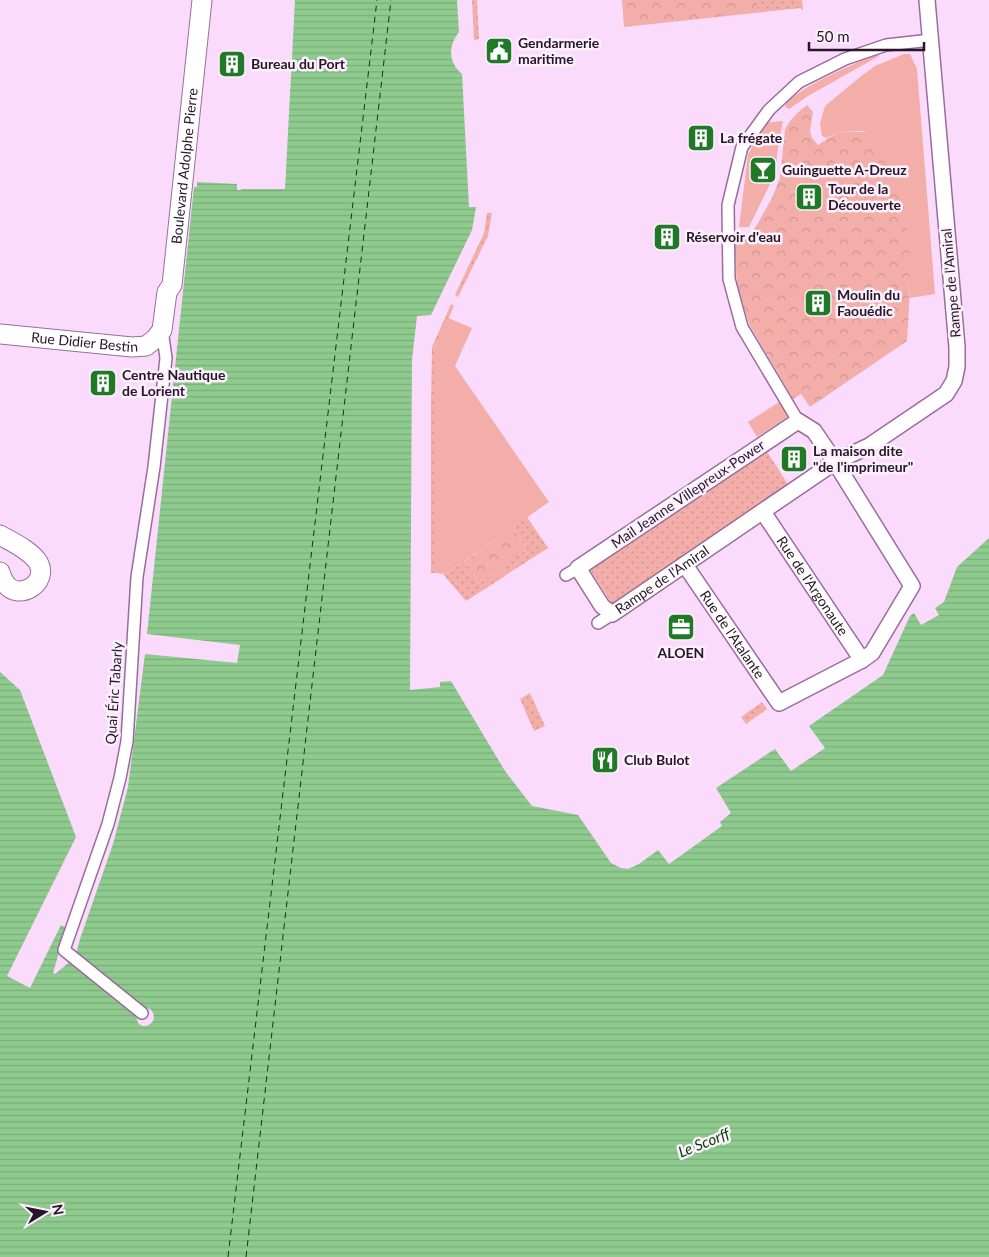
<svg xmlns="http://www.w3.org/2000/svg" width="989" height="1257" viewBox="0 0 989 1257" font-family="Lato,sans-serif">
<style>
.grass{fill:#f3aea9}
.forest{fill:url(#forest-crowns)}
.garden{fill:url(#garden-dots)}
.water{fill:url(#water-rules)}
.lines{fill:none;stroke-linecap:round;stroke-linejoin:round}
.ferry{stroke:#004207;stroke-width:1;stroke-dasharray:6 5;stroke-linecap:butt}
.pedestrian-casing{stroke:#9a6c9d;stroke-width:14}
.minor-casing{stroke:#9a6c9d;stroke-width:18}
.tertiary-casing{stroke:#9a6c9d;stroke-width:21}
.pedestrian{stroke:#fff;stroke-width:11}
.minor{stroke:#fff;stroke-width:15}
.tertiary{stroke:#fff;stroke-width:19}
.labels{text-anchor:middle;stroke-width:5;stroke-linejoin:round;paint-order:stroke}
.poi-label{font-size:14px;font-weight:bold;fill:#281529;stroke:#fbf0fb;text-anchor:start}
.street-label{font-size:14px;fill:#281529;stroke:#fbf0fb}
.water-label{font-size:15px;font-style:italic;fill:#004207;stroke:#fbf0fb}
</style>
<defs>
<pattern id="forest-crowns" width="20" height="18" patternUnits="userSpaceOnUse" patternTransform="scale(1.25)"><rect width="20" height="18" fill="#f3aea9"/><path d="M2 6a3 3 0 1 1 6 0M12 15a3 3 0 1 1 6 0" fill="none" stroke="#d09591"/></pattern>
<pattern id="garden-dots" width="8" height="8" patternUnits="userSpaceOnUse" patternTransform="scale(1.25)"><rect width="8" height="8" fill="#f3aea9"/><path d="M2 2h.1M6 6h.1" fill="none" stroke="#d09591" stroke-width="1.8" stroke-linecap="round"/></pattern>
<pattern id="water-rules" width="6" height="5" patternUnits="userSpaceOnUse" patternTransform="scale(1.25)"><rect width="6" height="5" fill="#8fca8e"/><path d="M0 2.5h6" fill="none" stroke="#7bad7a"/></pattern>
</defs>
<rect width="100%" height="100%" fill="#fadbfc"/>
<path class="grass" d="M 879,53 L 879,56 L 808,96 L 789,109 L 785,107 L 786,102 C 814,80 848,67 879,53 Z
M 904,54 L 910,54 L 917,69 L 935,294 L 910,298 L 907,225 L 898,186 L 891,167 L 880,147 L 863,131 L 838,132 L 827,138 L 822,136 L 820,123 L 825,106 L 860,77 L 875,66 Z
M 783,121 L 778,148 L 775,174 L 749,227 L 739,227 L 748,155 L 763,123 Z
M 448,318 L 472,328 L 455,366 L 549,502 L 446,574 L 435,573 L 435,348 Z
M 779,402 L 789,416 L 757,437 L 748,422 Z"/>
<path class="forest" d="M 622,0 L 802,0 L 803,11 L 800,8 L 624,27 Z
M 807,105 L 813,112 L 810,131 L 812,138 L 818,145 L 838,132 L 864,132 C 870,137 877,142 881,148 C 916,201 911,281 907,341 L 810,407 L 801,394 L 793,399 L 749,324 L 737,286 L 734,235 L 750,237 L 772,198 L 780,178 L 785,130 C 790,119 798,112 807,105 Z
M 513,527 L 527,549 L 501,566 L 506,575 L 499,580 L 494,573 L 479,583 L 465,561 Z"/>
<path class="garden" d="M 472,0 L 477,0 L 479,39 L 474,40 Z
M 757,0 L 800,0 L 800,8 L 758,12 Z
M 487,213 L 492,213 L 488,236 L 458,297 L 455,295 L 484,233 Z
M 451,304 L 454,306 L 435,348 L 435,573 L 431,573 L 431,405 L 432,347 Z
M 766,450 L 789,486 L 612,604 L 589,568 Z
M 527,517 L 548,548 L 506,575 L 500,566 L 527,549 L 513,527 Z
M 465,561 L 479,583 L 494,573 L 499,580 L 466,601 L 443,574 L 446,574 Z
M 530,693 L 545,726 L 534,731 L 520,699 Z
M 762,702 L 767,709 L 746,724 L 741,717 Z"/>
<path class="water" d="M 295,0 L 457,0 L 459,32 C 448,46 448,62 462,74 L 469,207 L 476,207 L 472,230 L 431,315 L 417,316 L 412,360 L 410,690 L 440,687 L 440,682 L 451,681 L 505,771 L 532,806 L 578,815 L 611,863 L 621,868 L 628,869 L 639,864 L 658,850 L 669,864 L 722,826 L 720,822 L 731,813 L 716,788 L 775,749 L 791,771 L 825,748 L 809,726 L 883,675 L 910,616 L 914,613 L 921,625 L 939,615 L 935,608 L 944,602 L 957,567 L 989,538 L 989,1257 L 0,1257 L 0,672 L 20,690 L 76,837 L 7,976 L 30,988 L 61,925 L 66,928 L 53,973 L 55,974 L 72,960 L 137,1013 C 134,1027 148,1031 154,1019 C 154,1010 149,1006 141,1009 L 76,954 L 80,939 L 113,844 L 128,787 L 145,654 L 237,663 L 240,645 L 147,634 L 194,187 L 197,187 L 197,182 L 237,184 L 237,190 L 241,190 L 241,189 L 285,189 Z"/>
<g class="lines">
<path class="ferry" d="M 228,1257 L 377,0
M 246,1257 L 391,0"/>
<g class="pedestrian-casing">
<path id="pedestrian" d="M 798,421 L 742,327 L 729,279 L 728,205 L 742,147 L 769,110 L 799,82 L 845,59 L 886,45 L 931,40
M 566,575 L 578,568
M 598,623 L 612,614
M 142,1013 L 64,950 L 108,824 L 120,778 L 127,741 L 137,577 L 154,467 L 166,358 L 162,330"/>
</g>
<g class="minor-casing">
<g id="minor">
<path id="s1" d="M 763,512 L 862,660"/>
<path id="s2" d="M 685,565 L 779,703 L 862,660 L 872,653 L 912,586 L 835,462 L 814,431 L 798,421 L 578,568 L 602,606 L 612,614 L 835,462 L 869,446 L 946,394 L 954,381 L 957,367 L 957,347 L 927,0"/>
</g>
</g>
<g class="tertiary-casing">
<g id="tertiary">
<path id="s3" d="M 0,334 L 132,347 L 146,346 L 155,339 L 162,330 L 167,292 L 172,285 L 202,0"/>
<path d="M 0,535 C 12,542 30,550 38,562 C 50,584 17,602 5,583 C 3,580 1,576 0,572"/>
</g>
</g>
<use href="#pedestrian" class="pedestrian"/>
<use href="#minor" class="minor"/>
<use href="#tertiary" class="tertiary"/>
</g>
<defs>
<g id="civic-square" transform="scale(1.4375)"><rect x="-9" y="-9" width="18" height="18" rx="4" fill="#207927" stroke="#fbf0fb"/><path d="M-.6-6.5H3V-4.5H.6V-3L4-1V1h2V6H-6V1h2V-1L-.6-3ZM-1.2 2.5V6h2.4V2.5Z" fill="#fff"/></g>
<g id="building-square" transform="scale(1.4375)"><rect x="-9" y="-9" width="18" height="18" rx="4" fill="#207927" stroke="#fbf0fb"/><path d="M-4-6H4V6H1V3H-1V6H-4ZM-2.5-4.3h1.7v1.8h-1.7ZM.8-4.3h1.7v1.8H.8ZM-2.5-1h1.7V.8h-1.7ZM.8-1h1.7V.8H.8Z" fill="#fff"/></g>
<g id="bar-square" transform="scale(1.4375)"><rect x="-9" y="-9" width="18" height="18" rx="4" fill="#207927" stroke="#fbf0fb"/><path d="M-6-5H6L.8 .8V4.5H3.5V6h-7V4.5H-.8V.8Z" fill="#fff"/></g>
<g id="office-square" transform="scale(1.4375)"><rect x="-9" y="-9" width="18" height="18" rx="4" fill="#207927" stroke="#fbf0fb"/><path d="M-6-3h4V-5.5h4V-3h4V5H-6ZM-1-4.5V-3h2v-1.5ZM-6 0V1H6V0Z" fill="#fff"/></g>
<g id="restaurant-square" transform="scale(1.4375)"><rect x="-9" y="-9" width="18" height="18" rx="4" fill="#207927" stroke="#fbf0fb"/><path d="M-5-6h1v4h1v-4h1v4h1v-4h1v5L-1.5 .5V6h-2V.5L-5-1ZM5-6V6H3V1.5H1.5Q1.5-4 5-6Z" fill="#fff"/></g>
</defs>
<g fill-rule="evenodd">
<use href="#civic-square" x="499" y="51"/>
<use href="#building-square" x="232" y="64"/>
<use href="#building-square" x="701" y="138"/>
<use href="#bar-square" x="763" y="170"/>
<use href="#building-square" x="809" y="197"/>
<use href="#building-square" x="667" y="237"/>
<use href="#building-square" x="818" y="303"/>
<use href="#building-square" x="103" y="383"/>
<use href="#building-square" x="794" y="459"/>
<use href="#office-square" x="681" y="627"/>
<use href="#restaurant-square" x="605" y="760"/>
</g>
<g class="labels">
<g class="poi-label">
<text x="518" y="48">Gendarmerie<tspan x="518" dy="16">maritime</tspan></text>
<text x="251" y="69">Bureau du Port</text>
<text x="720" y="143">La frégate</text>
<text x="782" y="175">Guinguette A-Dreuz</text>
<text x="828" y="194">Tour de la<tspan x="828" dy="16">Découverte</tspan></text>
<text x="686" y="242">Réservoir d'eau</text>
<text x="837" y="300">Moulin du<tspan x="837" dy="16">Faouédic</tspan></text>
<text x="122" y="380">Centre Nautique<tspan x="122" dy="16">de Lorient</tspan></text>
<text x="813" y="456">La maison dite<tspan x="813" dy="16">"de l'imprimeur"</tspan></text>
<text x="681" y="658" text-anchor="middle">ALOEN</text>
<text x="624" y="765">Club Bulot</text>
</g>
<g class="street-label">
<text dy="5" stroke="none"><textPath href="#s3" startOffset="336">Boulevard Adolphe Pierre</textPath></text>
<text transform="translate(951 283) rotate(-95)" y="5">Rampe de l'Amiral</text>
<text dy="5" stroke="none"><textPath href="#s3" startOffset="85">Rue Didier Bestin</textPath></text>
<text transform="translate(688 494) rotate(-34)" y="5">Mail Jeanne Villepreux-Power</text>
<text dy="5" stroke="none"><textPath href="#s2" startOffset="936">Rampe de l'Amiral</textPath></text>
<text dy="5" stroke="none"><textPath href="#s1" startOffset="89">Rue de l'Argonaute</textPath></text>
<text dy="5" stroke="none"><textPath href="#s2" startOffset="84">Rue de l'Atalante</textPath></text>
<text transform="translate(114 693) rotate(-86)" y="5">Quai Éric Tabarly</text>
</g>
<g class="water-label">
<text transform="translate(704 1143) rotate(-22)" y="5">Le Scorff</text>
</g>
</g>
<g transform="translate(45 1212) rotate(80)" stroke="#fbf0fb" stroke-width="4" paint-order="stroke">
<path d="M0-4L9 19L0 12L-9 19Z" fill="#281529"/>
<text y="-8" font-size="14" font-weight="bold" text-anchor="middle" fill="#281529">N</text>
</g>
<path d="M809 42v8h115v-8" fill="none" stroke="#281529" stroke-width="2.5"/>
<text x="816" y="42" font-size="15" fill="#281529" stroke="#fbf0fb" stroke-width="4" paint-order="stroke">50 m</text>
</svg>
